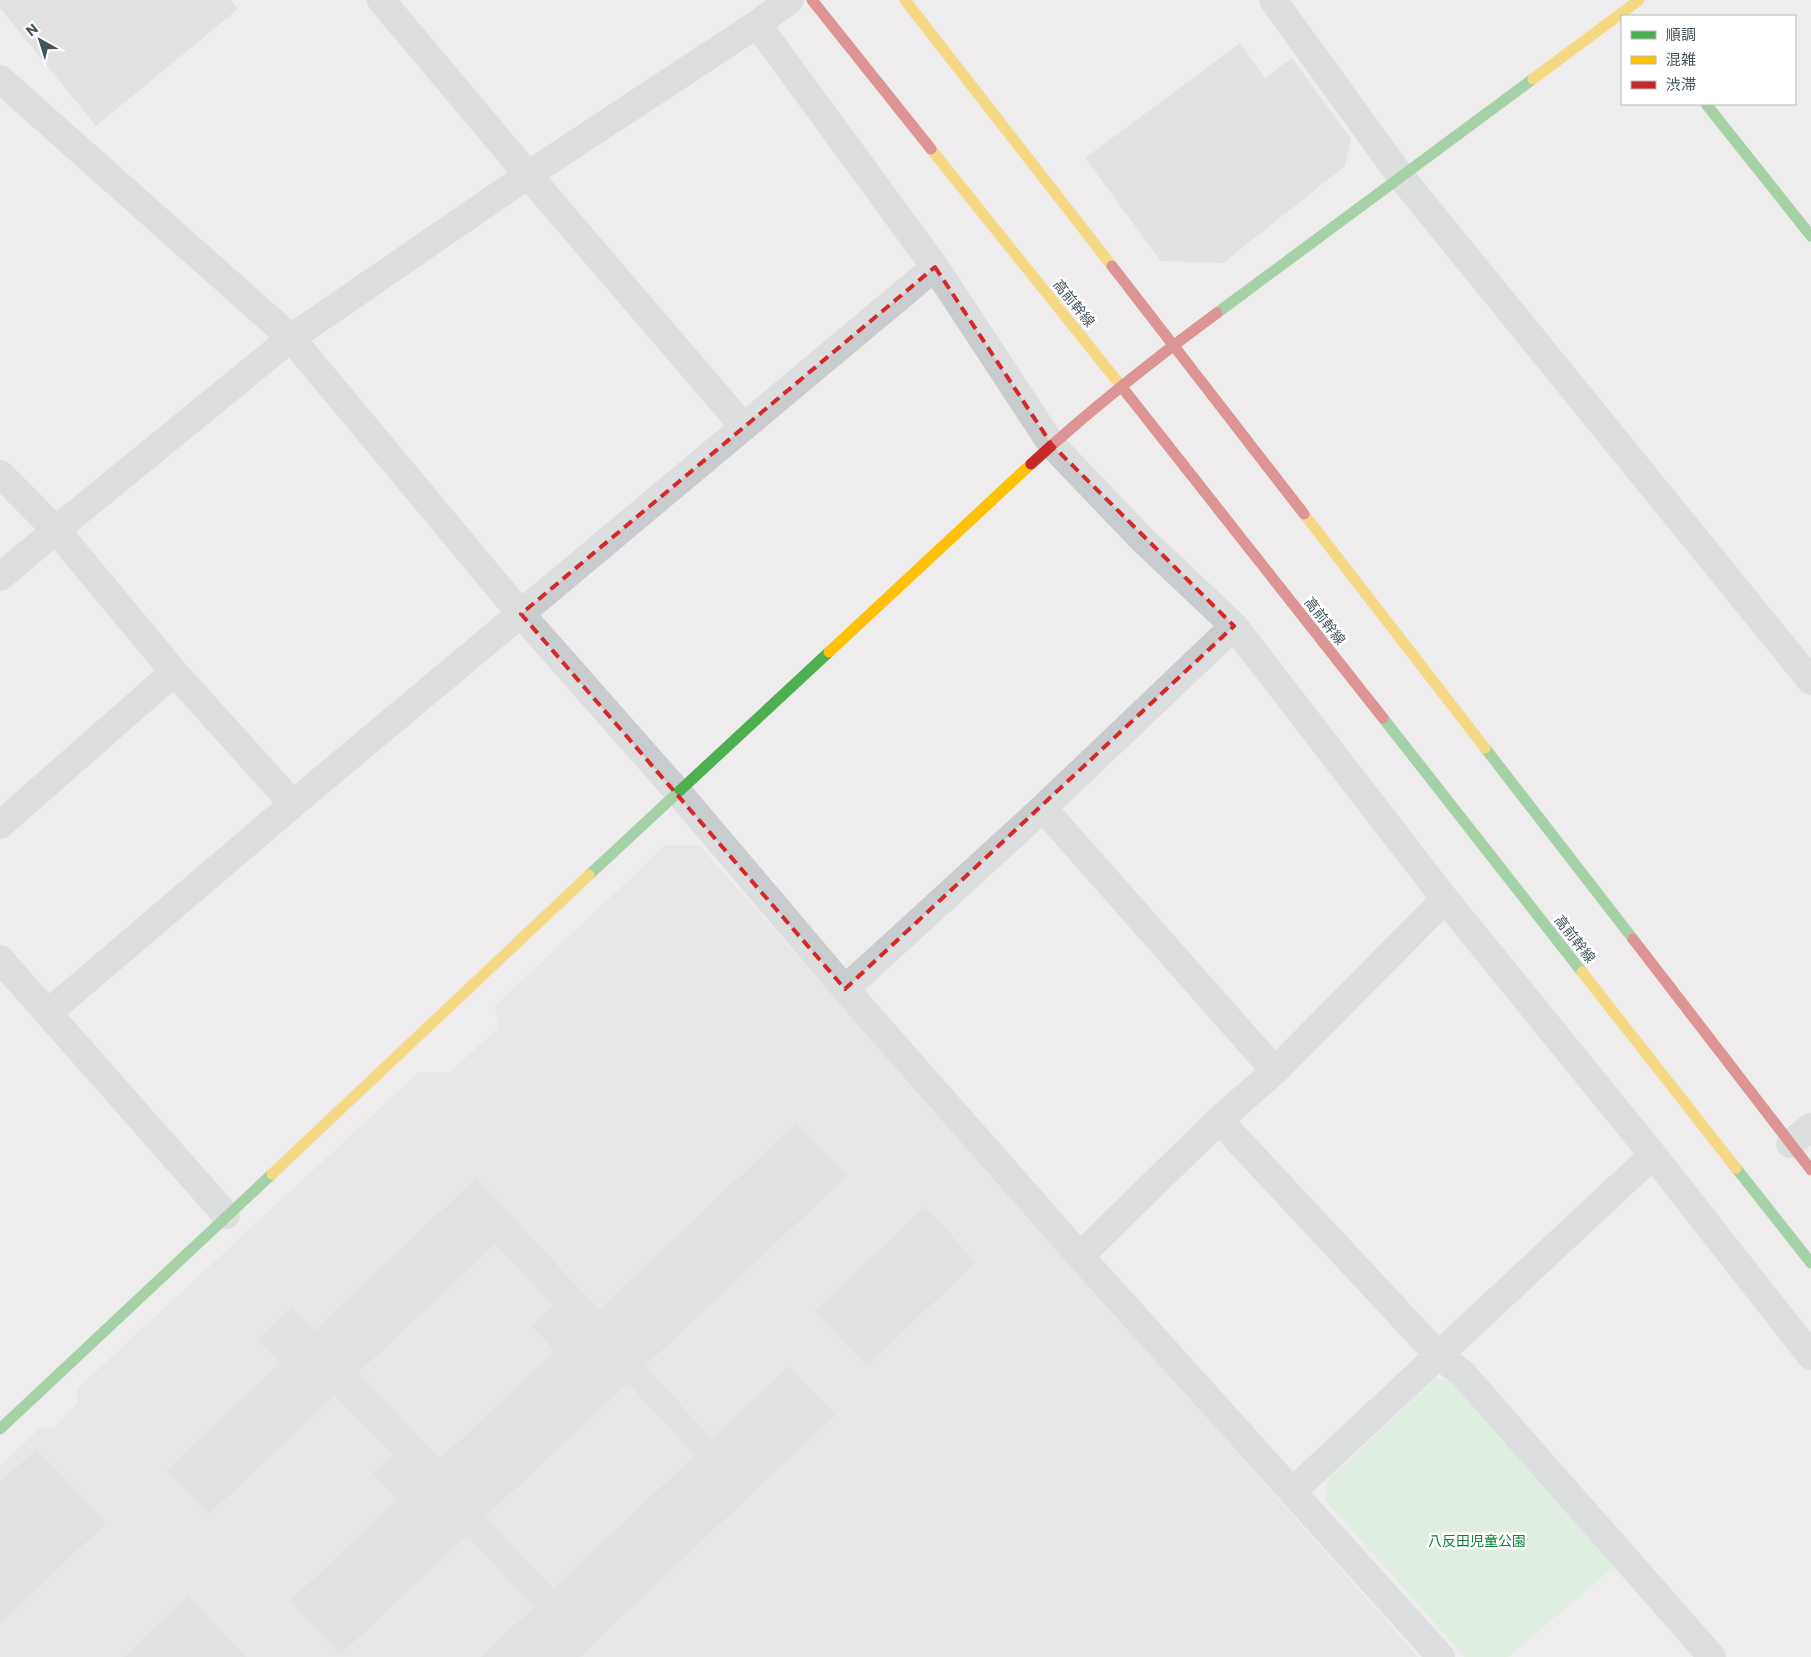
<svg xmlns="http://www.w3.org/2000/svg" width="1811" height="1657" viewBox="0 0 1811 1657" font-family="Commissioner,'Noto Sans JP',sans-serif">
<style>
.education{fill:#dfddde}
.green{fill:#cef0d5}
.building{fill:#d4d5d7;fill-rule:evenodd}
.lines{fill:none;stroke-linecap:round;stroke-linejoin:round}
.street{stroke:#c8ccce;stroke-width:28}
.fast{stroke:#4caf50;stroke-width:11}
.slow{stroke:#ffc107;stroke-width:11}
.jam{stroke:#c62828;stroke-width:11}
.marked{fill:none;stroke:#d62828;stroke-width:4;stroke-dasharray:10 6;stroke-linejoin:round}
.labels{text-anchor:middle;stroke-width:5;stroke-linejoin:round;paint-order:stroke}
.street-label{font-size:14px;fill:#42535a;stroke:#fff}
.park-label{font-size:14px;fill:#0d8235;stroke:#fff}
</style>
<rect width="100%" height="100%" fill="#eeecec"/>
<path class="education" d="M 666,845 L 699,845 L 1418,1657 L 0,1657 L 0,1466 L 39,1429 L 54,1428 L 77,1403 L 77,1389 L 419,1072 L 450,1072 L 498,1028 L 495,1006 Z"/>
<path class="green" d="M 1435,1379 L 1449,1380 L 1615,1566 L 1508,1657 L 1465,1657 L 1325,1500 L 1327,1481 Z"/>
<path class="building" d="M 0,0 L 231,0 L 238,9 L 96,126 L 0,8 Z
M 1240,43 L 1265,78 L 1292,58 L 1351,139 L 1345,166 L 1223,263 L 1161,261 L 1085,158 Z
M 796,1123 L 847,1176 L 645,1366 L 712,1439 L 789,1366 L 835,1415 L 579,1657 L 481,1657 L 534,1607 L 467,1535 L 341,1654 L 290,1601 L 398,1499 L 373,1473 L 393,1455 L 335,1395 L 209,1514 L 167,1470 L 280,1363 L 258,1339 L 291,1307 L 314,1331 L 476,1178 L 599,1310 ZM 495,1244 L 553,1305 L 531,1326 L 555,1351 L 440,1459 L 358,1373 ZM 628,1383 L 695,1455 L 553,1589 L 485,1517 Z
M 925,1207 L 976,1262 L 867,1366 L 815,1311 Z
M 36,1449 L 106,1523 L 0,1624 L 0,1483 Z
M 188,1596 L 246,1657 L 124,1657 Z"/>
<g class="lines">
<path class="street" d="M 381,0 L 528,175 L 744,427
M 1273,0 L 1402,178 L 1811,681
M 757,24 L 935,267 L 1052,445 L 1142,539 L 1234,626 L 1445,899 L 1653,1155 L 1811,1356
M 0,79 L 291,338 L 521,614 L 678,792 L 845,989 L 1080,1256 L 1441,1657
M 0,474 L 56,530 L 174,672 L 293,804
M 0,577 L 56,530 L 291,338 L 528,175 L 757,24 L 790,0
M 1043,808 L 1275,1071
M 0,825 L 174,672
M 0,959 L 226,1215
M 845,989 L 1043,808 L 1234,626
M 48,1013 L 293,804 L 935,267
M 1219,1120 L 1439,1356 L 1462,1373 L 1712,1657
M 1790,1144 L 1811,1127
M 1080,1256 L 1219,1120 L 1275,1071 L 1445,899
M 1293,1491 L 1653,1155"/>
<path class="fast" d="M 1706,104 L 1811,236
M 1217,313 L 1533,79
M 1383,718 L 1582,972
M 1485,748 L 1633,939
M 589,875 L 829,652
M 1736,1168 L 1811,1263
M 0,1429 L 272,1174"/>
<path class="slow" d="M 905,0 L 1112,266
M 1533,79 L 1639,0
M 931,149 L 1125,391
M 1304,514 L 1485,748
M 829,652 L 1031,464
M 1582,972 L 1736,1168
M 272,1174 L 589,875"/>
<path class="jam" d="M 812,0 L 931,149
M 1112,266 L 1304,514
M 1125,391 L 1383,718
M 1031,464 C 1090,410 1153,360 1217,313
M 1633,939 L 1811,1170"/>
</g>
<path d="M0 0H1811V1657H0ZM 935,267 L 1052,445 L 1234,626 L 845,989 L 521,614 Z" fill="#eeecec" fill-opacity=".55" fill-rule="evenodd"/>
<path class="marked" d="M 935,267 L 1052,445 L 1234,626 L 845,989 L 521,614 Z"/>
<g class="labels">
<g class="street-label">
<text transform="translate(1074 303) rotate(51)" y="5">高前幹線</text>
<text transform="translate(1325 621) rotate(52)" y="5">高前幹線</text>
<text transform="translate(1575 939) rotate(52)" y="5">高前幹線</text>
</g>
<g class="park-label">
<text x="1477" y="1546">八反田児童公園</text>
</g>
</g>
<rect x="1621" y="15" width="175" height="90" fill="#ffffff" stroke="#b3babd"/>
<rect x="1631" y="31" width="25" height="8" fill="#4caf50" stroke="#b3babd"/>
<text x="1666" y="40" font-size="15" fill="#42535a">順調</text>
<rect x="1631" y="56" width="25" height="8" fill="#ffc107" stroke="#b3babd"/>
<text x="1666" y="65" font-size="15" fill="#42535a">混雑</text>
<rect x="1631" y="81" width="25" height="8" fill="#c62828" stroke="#b3babd"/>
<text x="1666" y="90" font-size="15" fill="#42535a">渋滞</text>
<g transform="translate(40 40) rotate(321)" stroke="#ffffff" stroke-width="4" paint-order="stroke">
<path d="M0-4L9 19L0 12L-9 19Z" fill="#42535a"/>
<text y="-8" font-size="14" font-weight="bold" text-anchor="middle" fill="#42535a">N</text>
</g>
</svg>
